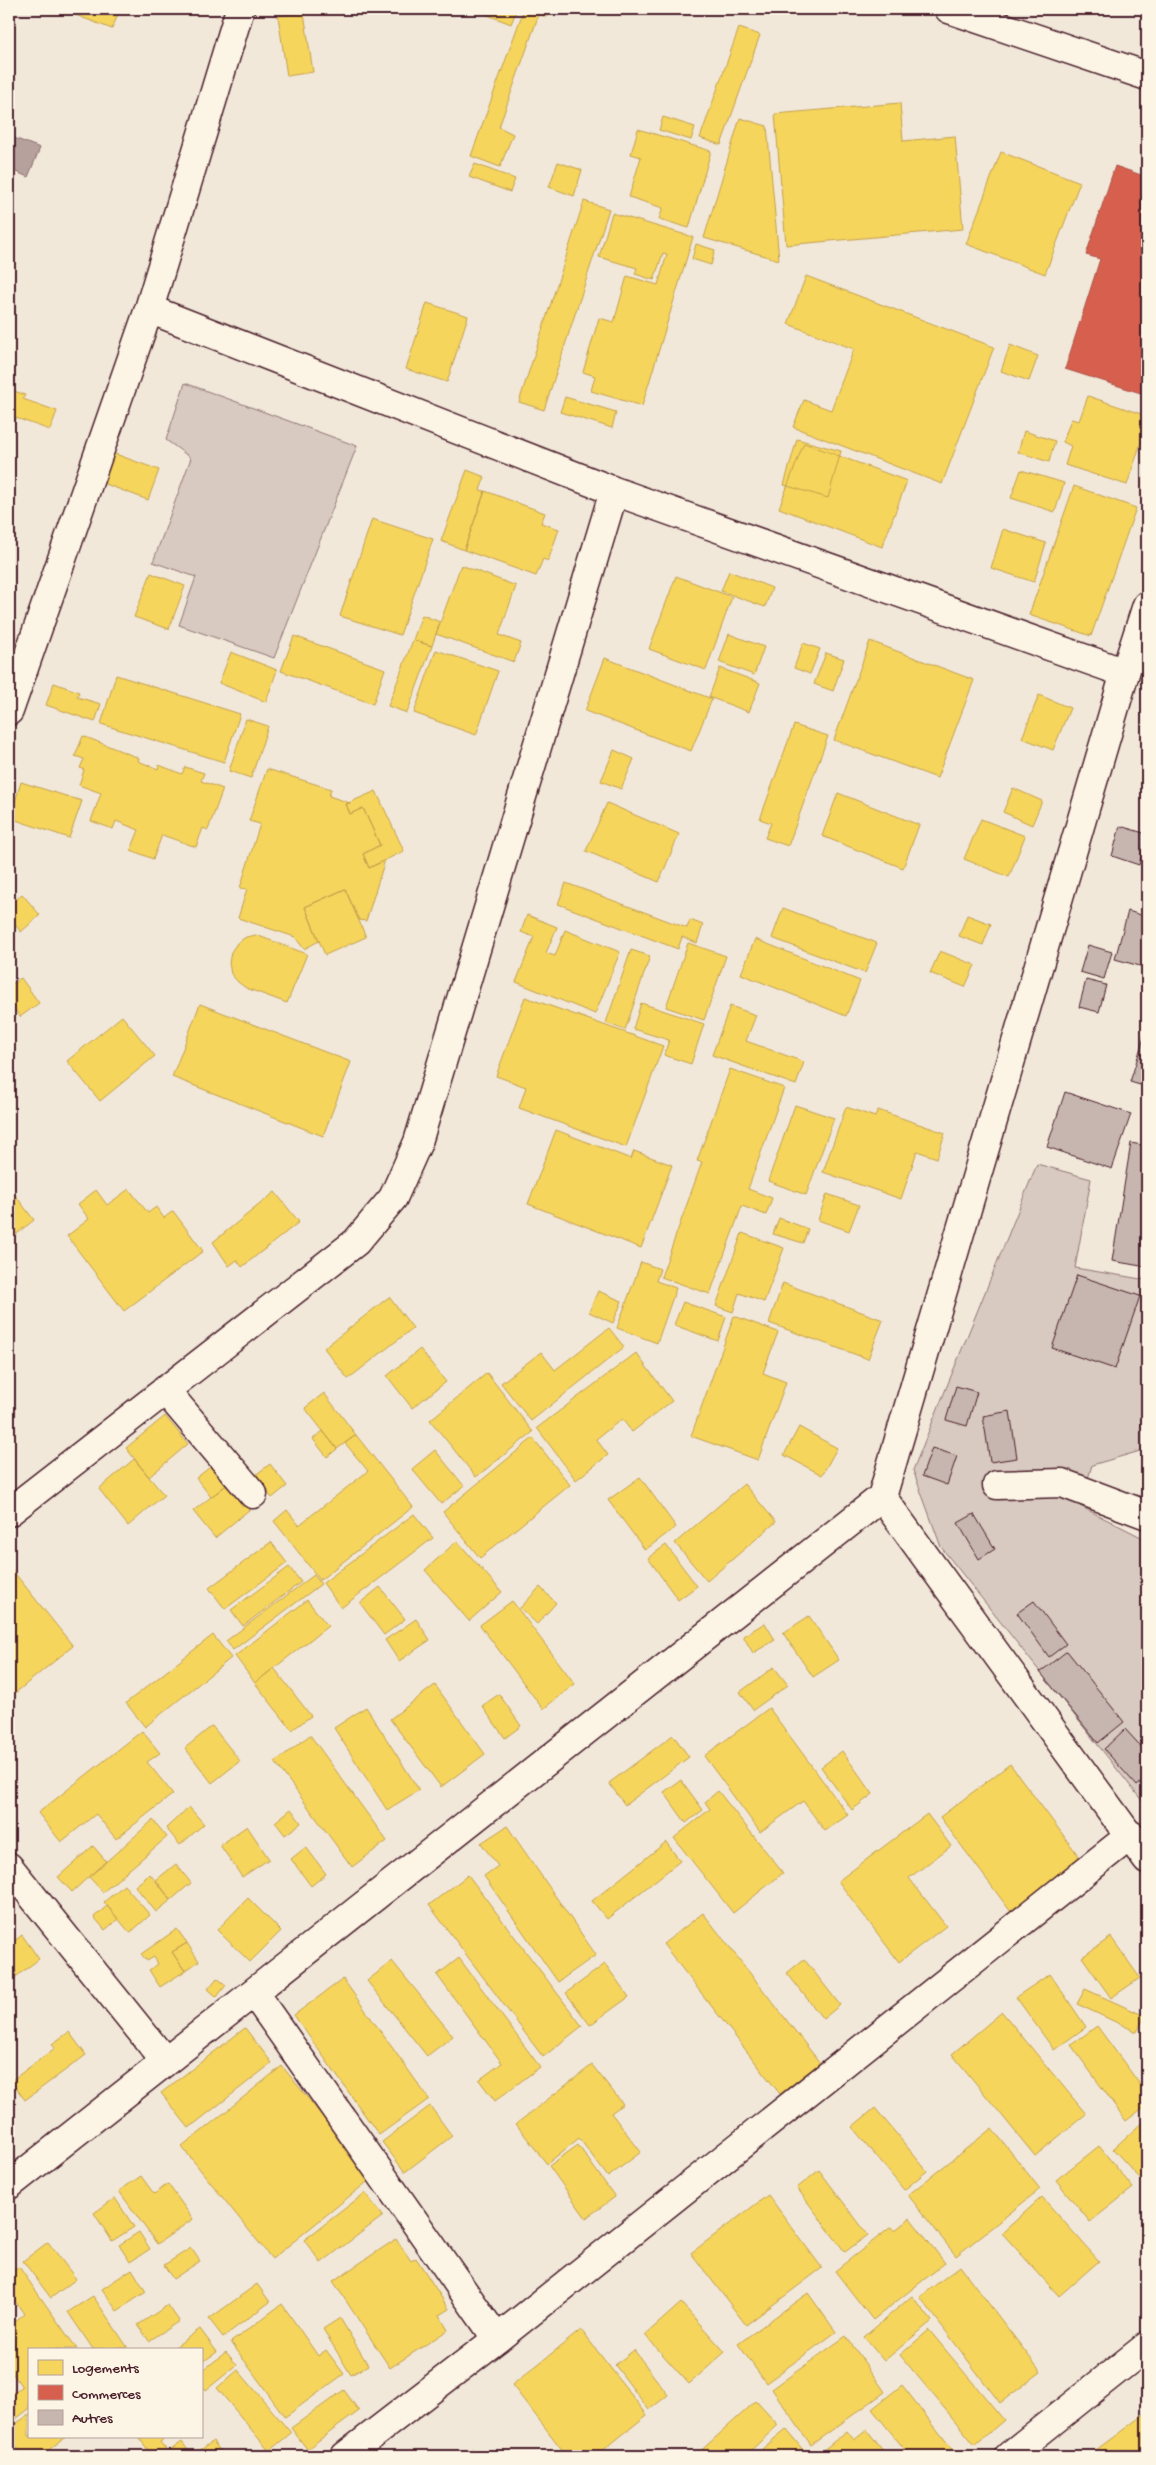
<svg xmlns="http://www.w3.org/2000/svg" width="1156" height="2465" viewBox="0 0 1156 2465" font-family="'Gochi Hand',sans-serif">
<style>
.green{fill:#d8cac0;stroke:#917476}
.water{fill:#b6a19c;stroke:#8b6d6f}
.homes{fill:#f6d55c;stroke:#c29e4d}
.shops{fill:#d6604d;stroke:#ac4c43}
.building{fill:#c7b6af;stroke:#4a1f2b}
.lines{fill:none;stroke-linecap:round;stroke-linejoin:round}
.minor-casing{stroke:#4a1f2b;stroke-width:31}
.major-casing{stroke:#4a1f2b;stroke-width:31}
.minor{stroke:#fcf5e5;stroke-width:28}
.major{stroke:#fcf5e5;stroke-width:28}
</style>
<rect width="100%" height="100%" fill="#f1e8da"/>
<filter id="ink" filterUnits="userSpaceOnUse"><feTurbulence type="fractalNoise" baseFrequency=".02" numOctaves="2"/><feDisplacementMap in="SourceGraphic" scale="10" xChannelSelector="R" yChannelSelector="G"/><feConvolveMatrix kernelMatrix="1 2 1 2 8 2 1 2 1" color-interpolation-filters="sRGB"/></filter>
<g filter="url(#ink)">
<path class="green" d="M 185,383 L 357,446 L 274,658 L 179,625 L 196,577 L 153,562 L 191,458 L 166,440 Z
M 1037,1164 L 1091,1179 L 1075,1268 L 1147,1280 L 1147,1449 L 1092,1465 L 1080,1506 L 1147,1540 L 1147,1807 L 941,1547 L 913,1470 Z"/>
<path class="water" d="M 9,136 L 40,148 L 28,177 L 9,169 Z"/>
<path class="homes" d="M 60,9 L 120,9 L 112,29 Z
M 472,9 L 517,9 L 511,24 Z
M 524,9 L 549,9 L 546,17 L 539,14 L 499,127 L 513,134 L 500,167 L 471,156 Z
M 304,13 L 313,72 L 287,76 L 278,16 Z
M 739,28 L 760,35 L 721,145 L 700,138 Z
M 900,103 L 903,141 L 955,136 L 963,229 L 786,245 L 775,114 Z
M 663,117 L 695,127 L 691,140 L 659,130 Z
M 740,118 L 767,126 L 779,260 L 704,238 Z
M 638,129 L 711,151 L 689,228 L 659,219 L 663,208 L 629,197 L 641,157 L 631,154 Z
M 1001,152 L 1080,182 L 1045,274 L 966,244 Z
M 558,162 L 582,170 L 574,196 L 549,187 Z
M 475,164 L 515,179 L 510,192 L 469,177 Z
M 584,201 L 609,209 L 544,410 L 519,402 Z
M 612,213 L 693,237 L 642,406 L 591,391 L 595,376 L 583,372 L 599,318 L 614,322 L 627,276 L 658,285 L 667,254 L 663,253 L 654,280 L 635,274 L 637,268 L 599,257 Z
M 696,244 L 715,250 L 711,265 L 692,259 Z
M 806,276 L 994,347 L 942,484 L 793,427 L 804,400 L 831,410 L 854,349 L 788,324 Z
M 427,303 L 468,316 L 447,382 L 406,369 Z
M 1010,345 L 1038,356 L 1029,381 L 1001,371 Z
M 9,389 L 25,395 L 23,399 L 57,411 L 50,430 L 16,418 L 13,426 L 9,425 Z
M 1088,396 L 1147,416 L 1147,424 L 1127,485 L 1065,465 L 1071,446 L 1063,442 L 1071,419 L 1079,421 Z
M 565,397 L 616,412 L 612,428 L 560,412 Z
M 1024,431 L 1055,441 L 1049,462 L 1018,452 Z
M 797,439 L 841,451 L 828,498 L 784,485 Z
M 804,443 L 907,481 L 882,547 L 779,508 Z
M 110,452 L 159,470 L 148,500 L 100,482 Z
M 467,470 L 485,477 L 480,490 L 485,491 L 464,550 L 441,541 Z
M 1021,470 L 1064,483 L 1055,512 L 1011,498 Z
M 1074,486 L 1136,508 L 1091,636 L 1029,615 Z
M 485,491 L 545,513 L 541,523 L 559,529 L 548,561 L 543,559 L 536,576 L 464,550 Z
M 372,519 L 433,539 L 400,635 L 340,616 Z
M 1003,529 L 1046,543 L 1034,582 L 991,568 Z
M 461,565 L 516,586 L 499,635 L 521,643 L 514,662 L 436,634 Z
M 729,571 L 772,588 L 765,607 L 721,591 Z
M 151,573 L 185,586 L 169,629 L 134,617 Z
M 676,576 L 732,597 L 706,670 L 649,649 Z
M 422,615 L 440,622 L 432,646 L 413,640 Z
M 729,634 L 764,647 L 754,675 L 719,662 Z
M 294,636 L 385,669 L 373,704 L 281,671 Z
M 413,640 L 432,646 L 407,713 L 388,706 Z
M 870,641 L 974,680 L 937,778 L 834,740 Z
M 803,643 L 820,649 L 810,674 L 794,668 Z
M 436,650 L 498,671 L 476,735 L 414,713 Z
M 231,652 L 277,670 L 266,702 L 219,683 Z
M 826,653 L 844,659 L 833,691 L 814,684 Z
M 605,658 L 712,699 L 691,751 L 585,711 Z
M 720,668 L 760,683 L 749,712 L 709,697 Z
M 116,675 L 240,714 L 224,762 L 101,724 Z
M 54,683 L 79,692 L 77,697 L 101,704 L 95,722 L 46,705 Z
M 1039,695 L 1070,708 L 1053,750 L 1022,738 Z
M 246,719 L 268,726 L 251,778 L 229,771 Z
M 794,725 L 828,736 L 788,846 L 765,838 L 771,823 L 760,819 Z
M 83,736 L 139,758 L 138,761 L 158,769 L 159,765 L 182,774 L 185,767 L 204,773 L 201,781 L 223,789 L 208,830 L 203,828 L 196,847 L 162,835 L 153,859 L 131,850 L 139,830 L 116,821 L 113,829 L 91,821 L 101,793 L 79,785 L 84,770 L 80,768 L 84,759 L 75,756 Z
M 614,750 L 634,759 L 621,789 L 601,781 Z
M 267,769 L 331,789 L 329,796 L 350,803 L 346,804 L 350,814 L 363,808 L 380,845 L 363,854 L 369,868 L 385,860 L 366,921 L 359,920 L 345,889 L 305,907 L 319,941 L 304,949 L 295,937 L 238,918 L 247,889 L 240,888 L 260,824 L 249,821 Z
M 21,782 L 82,801 L 69,838 L 10,818 Z
M 1013,788 L 1042,801 L 1032,825 L 1003,812 Z
M 376,791 L 404,851 L 369,868 L 363,854 L 380,845 L 363,808 L 350,814 L 346,804 Z
M 838,793 L 919,825 L 903,868 L 822,836 Z
M 607,803 L 679,834 L 659,882 L 586,851 Z
M 981,819 L 1025,836 L 1009,877 L 964,859 Z
M 566,883 L 687,928 L 690,920 L 703,925 L 697,943 L 682,937 L 678,949 L 558,904 Z
M 345,889 L 366,937 L 325,955 L 305,907 Z
M 22,894 L 40,915 L 21,932 L 9,917 L 9,906 Z
M 783,908 L 877,943 L 865,973 L 772,938 Z
M 527,915 L 557,927 L 546,953 L 555,956 L 565,930 L 620,952 L 595,1014 L 516,982 L 534,937 L 521,932 Z
M 967,915 L 991,924 L 983,945 L 959,936 Z
M 256,935 L 307,954 L 287,1003 L 246,988 L 238,982 L 231,974 L 229,963 L 231,952 L 237,943 L 246,937 Z
M 755,939 L 860,981 L 846,1016 L 741,974 Z
M 688,943 L 726,956 L 704,1020 L 666,1007 Z
M 631,950 L 650,956 L 625,1030 L 606,1023 Z
M 940,951 L 975,965 L 965,987 L 930,973 Z
M 21,978 L 39,1003 L 20,1017 L 9,1001 L 9,986 Z
M 525,997 L 663,1046 L 626,1147 L 519,1108 L 526,1087 L 496,1076 Z
M 641,1003 L 704,1024 L 691,1064 L 664,1055 L 669,1040 L 633,1029 Z
M 200,1004 L 351,1062 L 323,1136 L 172,1077 Z
M 730,1006 L 756,1015 L 746,1041 L 804,1062 L 796,1085 L 712,1055 Z
M 122,1016 L 155,1056 L 100,1101 L 67,1061 Z
M 730,1069 L 784,1088 L 748,1189 L 772,1198 L 766,1215 L 742,1206 L 710,1294 L 661,1277 L 702,1162 L 697,1161 Z
M 795,1105 L 834,1118 L 806,1195 L 768,1181 Z
M 846,1107 L 875,1117 L 878,1110 L 945,1133 L 937,1158 L 917,1151 L 901,1199 L 823,1172 Z
M 556,1130 L 631,1159 L 634,1151 L 672,1165 L 641,1248 L 528,1204 Z
M 9,1187 L 34,1220 L 9,1240 Z
M 129,1189 L 148,1213 L 156,1207 L 164,1218 L 173,1211 L 203,1251 L 124,1311 L 67,1236 L 89,1219 L 78,1204 L 96,1190 L 107,1205 Z
M 275,1192 L 299,1222 L 242,1267 L 237,1260 L 229,1266 L 213,1242 Z
M 827,1194 L 859,1205 L 849,1231 L 818,1220 Z
M 779,1218 L 808,1229 L 803,1243 L 773,1234 Z
M 742,1233 L 784,1248 L 764,1302 L 739,1293 L 733,1312 L 716,1306 Z
M 641,1262 L 660,1269 L 656,1281 L 676,1288 L 657,1343 L 617,1328 Z
M 783,1283 L 883,1320 L 868,1359 L 769,1323 Z
M 598,1291 L 622,1301 L 613,1323 L 589,1312 Z
M 389,1297 L 413,1328 L 348,1379 L 324,1348 Z
M 683,1302 L 726,1317 L 718,1341 L 674,1325 Z
M 734,1316 L 778,1332 L 763,1373 L 786,1382 L 758,1460 L 691,1436 Z
M 609,1328 L 624,1347 L 531,1421 L 501,1383 L 541,1352 L 555,1370 Z
M 420,1349 L 446,1382 L 412,1408 L 387,1376 Z
M 636,1353 L 672,1401 L 632,1432 L 622,1419 L 596,1439 L 608,1455 L 576,1480 L 537,1428 Z
M 487,1373 L 533,1432 L 476,1477 L 430,1420 Z
M 324,1393 L 356,1435 L 337,1449 L 305,1408 Z
M 165,1416 L 188,1444 L 149,1477 L 126,1448 Z
M 799,1427 L 837,1448 L 822,1475 L 784,1455 Z
M 323,1431 L 337,1449 L 327,1457 L 313,1439 Z
M 356,1435 L 413,1507 L 320,1580 L 274,1521 L 287,1510 L 299,1525 L 368,1471 L 345,1443 Z
M 533,1438 L 570,1485 L 480,1558 L 443,1512 Z
M 435,1450 L 464,1486 L 441,1504 L 412,1469 Z
M 134,1459 L 164,1495 L 128,1526 L 99,1489 Z
M 214,1464 L 229,1483 L 211,1497 L 196,1478 Z
M 270,1464 L 287,1486 L 272,1498 L 254,1476 Z
M 640,1477 L 676,1527 L 645,1550 L 608,1500 Z
M 229,1483 L 250,1509 L 215,1538 L 193,1511 Z
M 744,1484 L 776,1522 L 707,1581 L 675,1543 Z
M 414,1514 L 433,1538 L 341,1608 L 323,1583 Z
M 457,1541 L 502,1592 L 469,1621 L 425,1570 Z
M 271,1542 L 287,1563 L 225,1609 L 209,1588 Z
M 666,1545 L 697,1586 L 678,1600 L 648,1558 Z
M 9,1566 L 73,1646 L 9,1698 Z
M 289,1567 L 301,1582 L 243,1626 L 231,1610 Z
M 314,1575 L 321,1584 L 233,1650 L 226,1641 Z
M 380,1587 L 405,1619 L 384,1635 L 360,1603 Z
M 540,1587 L 556,1603 L 537,1624 L 520,1608 Z
M 307,1600 L 328,1626 L 255,1683 L 235,1656 Z
M 512,1601 L 575,1684 L 543,1709 L 480,1625 Z
M 809,1616 L 839,1660 L 813,1677 L 783,1633 Z
M 416,1619 L 430,1640 L 399,1661 L 385,1640 Z
M 765,1623 L 775,1640 L 753,1653 L 743,1636 Z
M 213,1635 L 231,1658 L 145,1727 L 126,1703 Z
M 774,1667 L 788,1685 L 753,1710 L 740,1692 Z
M 274,1668 L 311,1716 L 292,1730 L 255,1683 Z
M 435,1685 L 485,1754 L 441,1787 L 390,1719 Z
M 499,1694 L 521,1726 L 505,1738 L 482,1706 Z
M 366,1707 L 419,1790 L 387,1810 L 334,1728 Z
M 769,1708 L 848,1815 L 825,1831 L 803,1801 L 760,1832 L 704,1756 Z
M 212,1726 L 240,1761 L 212,1783 L 185,1748 Z
M 142,1731 L 160,1753 L 147,1762 L 173,1794 L 116,1839 L 96,1814 L 61,1842 L 38,1813 Z
M 310,1735 L 387,1841 L 352,1867 L 275,1762 Z
M 673,1735 L 689,1757 L 625,1805 L 609,1783 Z
M 842,1751 L 873,1794 L 852,1810 L 821,1767 Z
M 1010,1764 L 1081,1859 L 1011,1912 L 940,1817 Z
M 681,1780 L 703,1810 L 686,1823 L 664,1792 Z
M 718,1791 L 783,1873 L 733,1913 L 674,1838 L 710,1809 L 705,1802 Z
M 189,1807 L 204,1824 L 180,1845 L 166,1828 Z
M 291,1809 L 301,1823 L 285,1835 L 275,1822 Z
M 927,1814 L 951,1846 L 909,1878 L 946,1926 L 899,1962 L 838,1881 Z
M 153,1820 L 167,1837 L 103,1892 L 89,1877 Z
M 247,1826 L 269,1859 L 242,1877 L 220,1845 Z
M 507,1826 L 596,1955 L 558,1982 L 484,1876 L 498,1866 L 481,1843 Z
M 666,1842 L 680,1861 L 607,1919 L 592,1901 Z
M 93,1846 L 106,1861 L 72,1892 L 58,1877 Z
M 306,1847 L 326,1874 L 311,1886 L 291,1859 Z
M 176,1864 L 191,1883 L 171,1900 L 156,1880 Z
M 150,1874 L 171,1900 L 156,1912 L 135,1886 Z
M 468,1875 L 582,2026 L 543,2057 L 429,1905 Z
M 124,1885 L 150,1915 L 130,1933 L 104,1902 Z
M 248,1898 L 281,1931 L 250,1962 L 217,1930 Z
M 107,1906 L 118,1919 L 105,1930 L 94,1917 Z
M 703,1913 L 820,2063 L 780,2094 L 663,1944 Z
M 177,1929 L 187,1943 L 172,1952 L 185,1971 L 160,1987 L 149,1970 L 158,1964 L 154,1957 L 147,1961 L 141,1954 Z
M 22,1935 L 39,1959 L 9,1982 L 9,1945 Z
M 1111,1937 L 1140,1978 L 1111,1998 L 1082,1957 Z
M 187,1943 L 199,1961 L 185,1971 L 172,1952 Z
M 459,1958 L 540,2067 L 495,2101 L 479,2080 L 502,2063 L 437,1975 Z
M 804,1959 L 840,2005 L 823,2019 L 787,1973 Z
M 392,1961 L 453,2036 L 427,2056 L 367,1981 Z
M 605,1964 L 629,1997 L 590,2025 L 566,1993 Z
M 1050,1974 L 1086,2027 L 1054,2050 L 1016,1997 Z
M 217,1978 L 226,1985 L 217,1997 L 208,1989 Z
M 343,1979 L 429,2099 L 379,2135 L 294,2015 Z
M 1085,1989 L 1145,2016 L 1137,2032 L 1077,2004 Z
M 1002,2012 L 1086,2114 L 1035,2156 L 952,2054 Z
M 1097,2026 L 1147,2094 L 1147,2105 L 1126,2121 L 1071,2045 Z
M 245,2028 L 272,2063 L 189,2128 L 161,2093 Z
M 69,2032 L 86,2055 L 25,2100 L 11,2081 L 55,2048 L 52,2044 Z
M 592,2065 L 623,2104 L 611,2113 L 641,2152 L 608,2177 L 579,2138 L 547,2164 L 516,2124 Z
M 282,2066 L 372,2178 L 272,2259 L 182,2147 Z
M 430,2106 L 452,2136 L 405,2172 L 382,2142 Z
M 875,2108 L 927,2171 L 904,2190 L 852,2127 Z
M 1146,2119 L 1147,2120 L 1147,2186 L 1113,2149 Z
M 992,2128 L 1040,2189 L 956,2256 L 908,2195 Z
M 578,2145 L 615,2197 L 586,2218 L 549,2166 Z
M 1099,2146 L 1133,2188 L 1090,2222 L 1056,2180 Z
M 819,2170 L 868,2235 L 845,2252 L 797,2188 Z
M 141,2176 L 154,2194 L 168,2184 L 193,2219 L 157,2244 L 119,2191 Z
M 365,2193 L 383,2216 L 321,2263 L 304,2240 Z
M 768,2195 L 822,2268 L 746,2325 L 691,2253 Z
M 1042,2197 L 1099,2261 L 1059,2296 L 1002,2233 Z
M 115,2198 L 134,2227 L 112,2241 L 94,2213 Z
M 910,2218 L 945,2263 L 873,2320 L 835,2271 L 891,2227 L 894,2231 Z
M 139,2232 L 150,2249 L 130,2262 L 119,2245 Z
M 396,2239 L 411,2261 L 416,2258 L 449,2309 L 439,2315 L 448,2330 L 390,2368 L 333,2281 Z
M 48,2242 L 76,2279 L 51,2298 L 23,2261 Z
M 191,2248 L 200,2261 L 173,2279 L 164,2265 Z
M 960,2266 L 1041,2372 L 1000,2403 L 920,2297 Z
M 19,2267 L 77,2349 L 29,2349 L 29,2409 L 9,2424 L 9,2385 L 14,2393 L 22,2387 L 9,2368 L 9,2326 L 24,2314 L 9,2292 L 9,2275 Z
M 132,2269 L 146,2292 L 117,2311 L 102,2289 Z
M 257,2284 L 270,2302 L 223,2337 L 209,2319 Z
M 808,2293 L 836,2332 L 766,2383 L 738,2344 Z
M 93,2296 L 128,2348 L 93,2349 L 68,2312 Z
M 912,2296 L 932,2321 L 884,2361 L 864,2337 Z
M 681,2303 L 725,2352 L 689,2384 L 645,2335 Z
M 282,2304 L 318,2356 L 326,2350 L 344,2374 L 285,2417 L 231,2342 Z
M 168,2305 L 179,2321 L 149,2341 L 138,2325 Z
M 340,2318 L 368,2365 L 351,2375 L 323,2329 Z
M 200,2329 L 217,2352 L 201,2363 L 201,2349 L 172,2349 Z
M 581,2330 L 647,2415 L 596,2456 L 567,2456 L 512,2385 Z
M 929,2330 L 1004,2420 L 975,2445 L 900,2355 Z
M 846,2336 L 885,2392 L 811,2445 L 772,2389 Z
M 634,2350 L 668,2395 L 649,2410 L 615,2365 Z
M 226,2352 L 237,2365 L 206,2390 L 201,2384 L 201,2372 Z
M 238,2370 L 291,2433 L 269,2451 L 217,2388 Z
M 902,2385 L 956,2454 L 953,2456 L 910,2456 L 872,2409 Z
M 344,2390 L 359,2411 L 307,2449 L 291,2428 Z
M 756,2401 L 778,2425 L 745,2456 L 695,2456 Z
M 1147,2412 L 1147,2456 L 1088,2456 Z
M 29,2415 L 29,2436 L 67,2436 L 47,2451 L 51,2456 L 23,2456 L 9,2437 L 9,2428 Z
M 786,2429 L 808,2456 L 768,2456 L 762,2449 Z
M 867,2430 L 887,2456 L 816,2456 L 847,2431 L 854,2440 Z
M 138,2436 L 168,2436 L 160,2442 L 168,2452 L 182,2442 L 192,2456 L 152,2456 Z
M 213,2441 L 224,2456 L 192,2456 Z
M 472,2448 L 481,2456 L 465,2456 Z"/>
<path class="shops" d="M 1115,166 L 1147,177 L 1147,395 L 1065,369 L 1100,259 L 1086,255 Z"/>
<path class="building" d="M 1120,826 L 1147,834 L 1139,865 L 1112,856 Z
M 1128,911 L 1147,917 L 1147,968 L 1115,959 Z
M 1088,945 L 1112,952 L 1104,979 L 1080,972 Z
M 1086,980 L 1106,985 L 1099,1012 L 1079,1007 Z
M 1146,1031 L 1147,1032 L 1147,1087 L 1130,1082 Z
M 1065,1092 L 1131,1114 L 1112,1169 L 1047,1147 Z
M 1131,1143 L 1147,1146 L 1147,1267 L 1112,1261 Z
M 1077,1275 L 1140,1296 L 1115,1369 L 1052,1348 Z
M 956,1386 L 977,1392 L 967,1426 L 946,1420 Z
M 1010,1411 L 1017,1458 L 990,1462 L 983,1416 Z
M 932,1448 L 957,1456 L 947,1485 L 922,1476 Z
M 974,1514 L 995,1549 L 979,1559 L 958,1523 Z
M 1034,1601 L 1066,1644 L 1049,1657 L 1017,1613 Z
M 1067,1651 L 1124,1722 L 1098,1743 L 1040,1672 Z
M 1125,1729 L 1147,1753 L 1147,1777 L 1137,1786 L 1104,1749 Z"/>
<g class="lines">
<g class="minor-casing">
<path id="minor" d="M 149,309 L 614,491 L 1125,673
M 9,711 L 149,309 L 240,9
M 165,1390 L 253,1494
M 997,1485 L 1062,1483 L 1147,1515
M 882,1497 L 1147,1860
M 9,1512 L 356,1242 L 393,1198 L 418,1142 L 614,491
M 9,1867 L 165,2061
M 254,1993 L 497,2339
M 9,2185 L 882,1497 L 1125,673 L 1147,605
M 345,2456 L 497,2339 L 1131,1835
M 1009,2456 L 1147,2346"/>
</g>
<g class="major-casing">
<path id="major" d="M 949,9 L 1147,76"/>
</g>
<use href="#minor" class="minor"/>
<use href="#major" class="major"/>
</g>
</g>
<rect width="1156" height="2465" fill="none" stroke="#fcf5e5" stroke-width="30"/>
<rect x="15" y="15" width="1126" height="2435" fill="none" stroke="#4a1f2b" stroke-width="2" filter="url(#ink)"/>
<rect x="28" y="2348" width="175" height="90" fill="#fcf5e5" stroke="#b59f9b"/>
<rect x="38" y="2360" width="25" height="15" fill="#f6d55c" stroke="#b59f9b"/>
<text x="72" y="2372" font-size="15" fill="#4a1f2b">Logements</text>
<rect x="38" y="2385" width="25" height="15" fill="#d6604d" stroke="#b59f9b"/>
<text x="72" y="2398" font-size="15" fill="#4a1f2b">Commerces</text>
<rect x="38" y="2410" width="25" height="15" fill="#c7b6af" stroke="#b59f9b"/>
<text x="72" y="2422" font-size="15" fill="#4a1f2b">Autres</text>
</svg>
